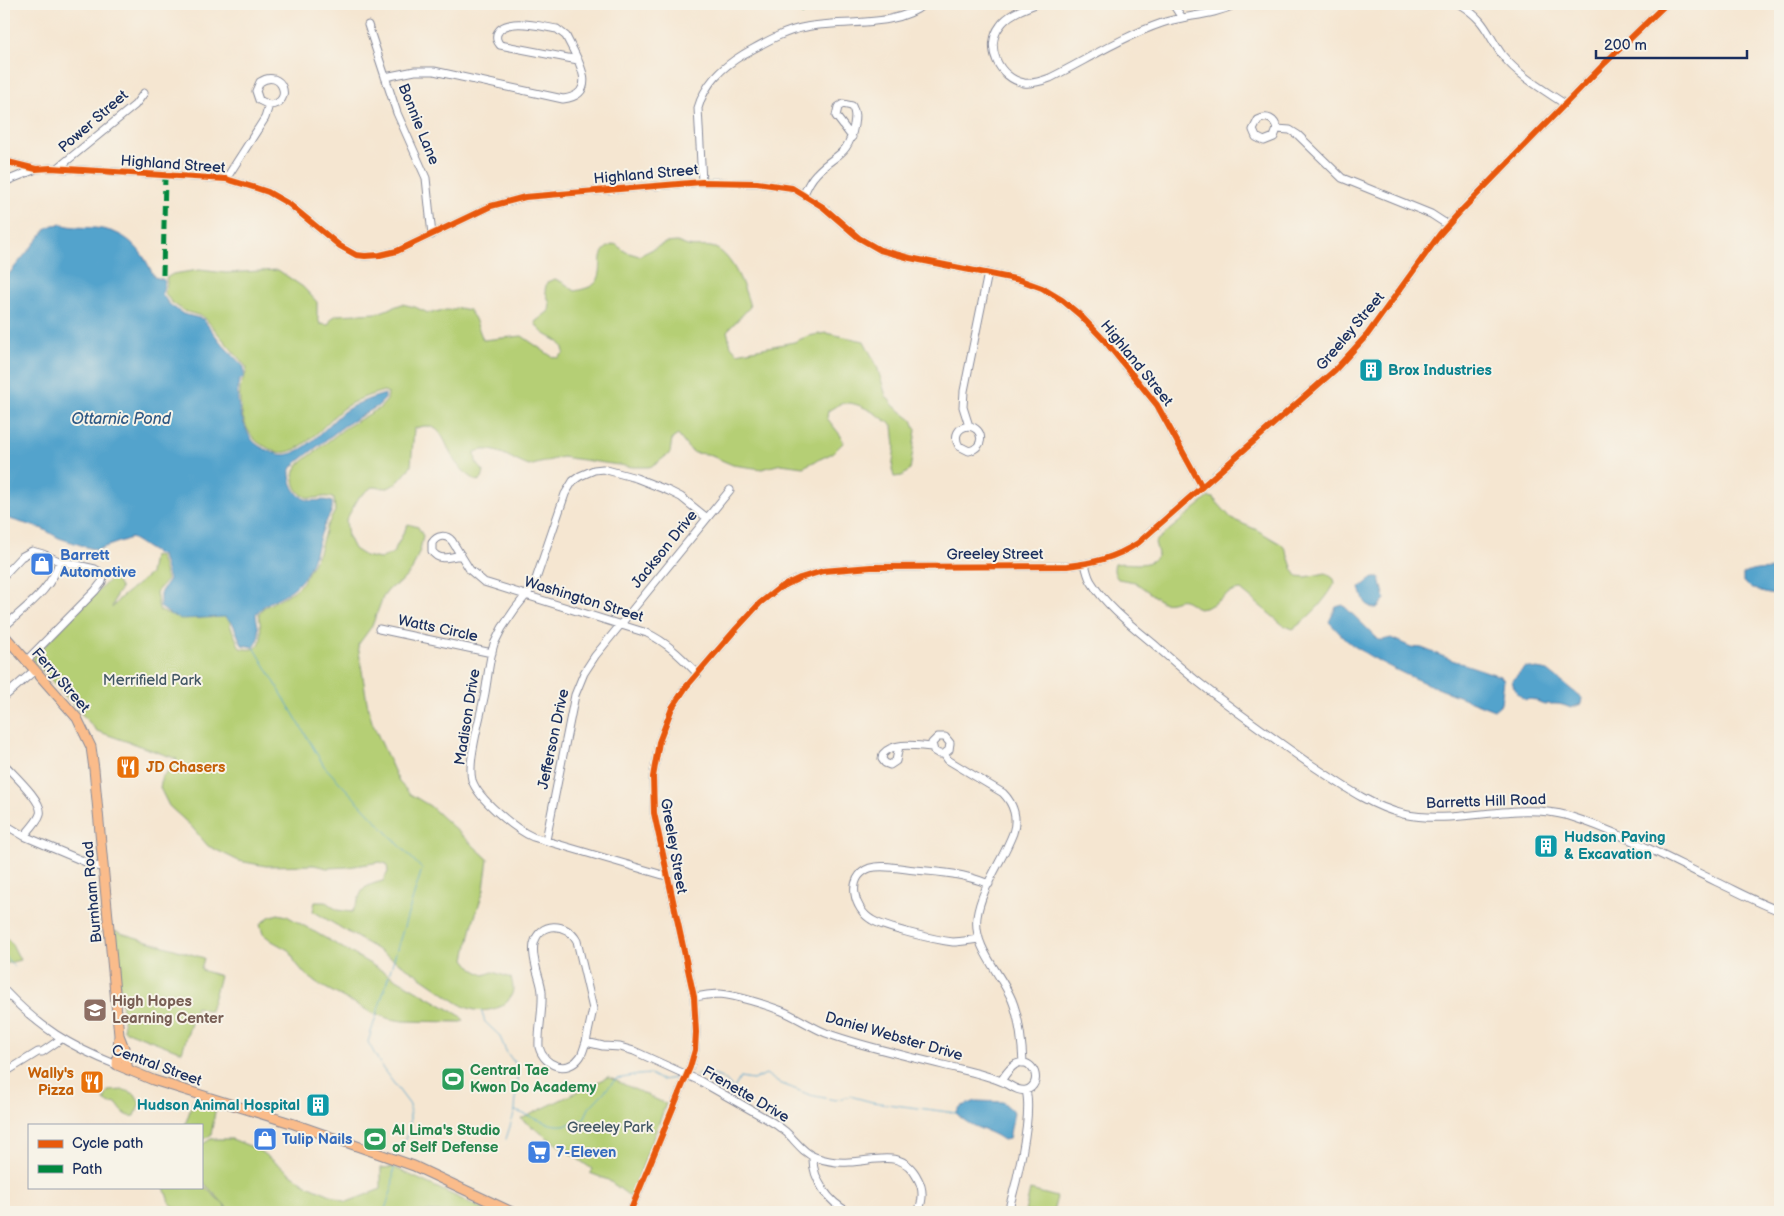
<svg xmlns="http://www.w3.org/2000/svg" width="1784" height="1216" viewBox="0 0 1784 1216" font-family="'Balsamiq Sans',sans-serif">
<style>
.green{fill:#b5cf74;stroke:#687f69}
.water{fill:#52a3cc;stroke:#366995}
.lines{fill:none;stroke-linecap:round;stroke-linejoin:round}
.stream{stroke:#52a3cc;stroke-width:1}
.minor-casing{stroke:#888a98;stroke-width:9}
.major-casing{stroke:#888a98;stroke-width:11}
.minor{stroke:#fff;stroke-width:7}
.major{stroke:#fabc8b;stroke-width:9}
.quiet{stroke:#00873e;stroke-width:5;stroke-dasharray:10 5;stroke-linecap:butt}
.cycleway-casing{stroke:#f7f3e8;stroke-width:9}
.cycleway{stroke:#e8590c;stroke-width:6}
.labels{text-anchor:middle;stroke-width:4;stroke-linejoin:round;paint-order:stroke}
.street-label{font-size:15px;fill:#1b2f5e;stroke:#f7f3e8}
.culture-label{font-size:15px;font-weight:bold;fill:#0d838f;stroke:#f7f3e8;text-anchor:start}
.shop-label{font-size:15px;font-weight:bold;fill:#366cbe;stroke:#f7f3e8;text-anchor:start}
.park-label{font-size:15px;fill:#425764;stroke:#f7f3e8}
.food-label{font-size:15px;font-weight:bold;fill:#c56008;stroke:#f7f3e8;text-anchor:start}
.education-label{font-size:15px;font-weight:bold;fill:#785e54;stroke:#f7f3e8;text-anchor:start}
.leisure-label{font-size:15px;font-weight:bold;fill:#27864d;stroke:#f7f3e8;text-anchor:start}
.water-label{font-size:16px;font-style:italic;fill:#2e5884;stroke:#f7f3e8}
</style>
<rect width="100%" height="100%" fill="#f7f3e8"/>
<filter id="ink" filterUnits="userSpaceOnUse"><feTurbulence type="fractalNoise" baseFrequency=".02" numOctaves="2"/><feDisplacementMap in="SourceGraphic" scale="10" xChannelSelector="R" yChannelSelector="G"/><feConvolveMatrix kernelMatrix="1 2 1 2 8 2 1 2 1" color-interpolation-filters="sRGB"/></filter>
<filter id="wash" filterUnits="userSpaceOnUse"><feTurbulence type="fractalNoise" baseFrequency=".0096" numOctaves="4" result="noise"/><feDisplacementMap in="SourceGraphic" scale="20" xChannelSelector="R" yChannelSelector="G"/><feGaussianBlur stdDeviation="1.12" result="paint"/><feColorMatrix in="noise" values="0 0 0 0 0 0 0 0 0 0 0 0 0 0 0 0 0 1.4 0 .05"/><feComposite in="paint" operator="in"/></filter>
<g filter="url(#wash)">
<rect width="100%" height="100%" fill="#f5e6d1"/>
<path class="green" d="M 677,242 C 680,243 684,245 688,246 C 696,248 707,245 715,248 C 733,256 745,288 750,307 L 727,331 L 731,346 L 737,353 L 794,342 L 808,336 L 826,333 L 864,341 L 877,366 L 886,396 L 894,406 L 912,420 L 916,430 L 910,470 L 902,476 L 894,477 L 892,469 L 895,446 L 893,426 C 883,418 860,402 846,403 C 840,403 833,408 828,411 L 827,418 L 841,436 L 843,443 L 833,453 L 803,467 L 781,464 L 762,469 L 733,465 L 707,454 L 695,453 L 688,448 L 678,435 L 672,439 L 670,453 L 653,466 L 648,467 L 633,467 L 562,457 L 529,466 C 511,460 495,444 475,452 L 476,462 L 484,472 L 482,479 L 477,481 C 469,476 459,468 454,460 C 444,443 441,417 414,429 L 411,466 L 406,473 L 397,483 L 388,488 L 372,487 L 359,497 L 346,520 L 348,537 L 354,549 L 365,556 L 380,559 L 393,553 L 408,524 L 418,527 L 423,536 L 420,550 L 412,570 L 401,582 L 390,588 L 383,597 L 372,626 L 358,645 L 367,702 L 372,722 L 399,782 L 410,794 L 430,806 L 488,859 L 484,889 L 472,926 L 465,959 L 473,969 L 484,975 L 493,972 L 511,978 C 514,988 514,993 507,1002 C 500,1009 485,1012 475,1010 C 458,1007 444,992 430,983 C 392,957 352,935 313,911 L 315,902 L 326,902 L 337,910 L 352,912 C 365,892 355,888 383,881 L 388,872 L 387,864 L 380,862 L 348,867 L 327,868 L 314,865 L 266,866 L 239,861 L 208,846 L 191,826 L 169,806 L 160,788 L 162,777 L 168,771 L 177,759 L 97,731 L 32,659 L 113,576 L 121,589 L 116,595 L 112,608 L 119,599 L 150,574 L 153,556 L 160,557 L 167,580 L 156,592 L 159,610 C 168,617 188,614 200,619 L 203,617 L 223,613 L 231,618 L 230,625 L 240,648 C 269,655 260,631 259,613 L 263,608 L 294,591 L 303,582 L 319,552 L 326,528 L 335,511 L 334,499 C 325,494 319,499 310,498 C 294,495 290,477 298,465 L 345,428 L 380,408 L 387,400 L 388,393 L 384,391 C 369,395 355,400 342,409 C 326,422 301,457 277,452 C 273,451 268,448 264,446 C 245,438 238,407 240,389 C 241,381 246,377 247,368 L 204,317 L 184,311 L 171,302 L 165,293 L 167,282 L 166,278 L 173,274 L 199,270 L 226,273 L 278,270 L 303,287 L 317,302 L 317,315 L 320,324 L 328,325 L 332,318 L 337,315 L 378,313 L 402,304 L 415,307 L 428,313 L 459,308 L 469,310 L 475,319 L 483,340 L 522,336 L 551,356 L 558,358 L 564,353 C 563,336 542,340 535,322 L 549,311 L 550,304 L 545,290 L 547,282 L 555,279 L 564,283 L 575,291 C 583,289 592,288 597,281 C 606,266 592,251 615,244 L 626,252 L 639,256 L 665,243 Z
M 1209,497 L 1213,498 L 1232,519 L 1257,530 L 1281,544 L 1286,550 L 1293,570 L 1297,576 L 1306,577 L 1326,573 L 1334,579 L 1335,583 C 1325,601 1310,617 1293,629 L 1283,625 L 1241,590 C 1224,590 1215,609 1198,609 C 1177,591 1181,605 1162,602 L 1135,582 L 1118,579 C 1114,574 1113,570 1115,564 C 1129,561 1150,570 1158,554 L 1155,542 Z
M 278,914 L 287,916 L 459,1015 L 464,1020 L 461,1022 L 403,1021 L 390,1019 L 370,1012 L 320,985 L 305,974 L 295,962 L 290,951 L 272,941 L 263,934 L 260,924 L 269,917 Z
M 114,931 L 204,958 L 201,970 L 220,976 L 210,1011 L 196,1007 L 182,1052 L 124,1030 Z
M 4,934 L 12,944 L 20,960 L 4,964 Z
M 608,1077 L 666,1104 L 631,1197 L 608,1180 L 590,1173 L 592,1169 L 521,1119 Z
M 124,1090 L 135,1094 L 140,1103 L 135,1116 C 125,1118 121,1109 116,1103 L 110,1104 L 104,1100 L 108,1091 Z
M 194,1099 L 216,1106 L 211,1135 L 201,1141 L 201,1125 L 185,1125 Z
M 211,1139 L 232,1139 L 257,1149 L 305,1184 L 347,1202 L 381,1189 L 381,1168 L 393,1167 L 489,1212 L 229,1212 L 225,1205 L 201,1180 L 201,1145 Z
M 201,1183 L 224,1205 L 227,1212 L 180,1212 L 169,1202 L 164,1187 L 201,1187 Z
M 1030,1190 L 1057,1197 L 1053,1212 L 1025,1212 Z"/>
<path class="water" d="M 61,224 C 73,228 83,227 95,228 C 127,231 142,249 154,277 L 162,279 L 165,281 L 162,294 L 169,304 L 183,314 L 203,319 L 222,344 L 244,367 L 244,377 L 239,381 C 235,400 240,416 248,433 C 252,442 258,446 267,450 C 271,451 274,454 278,454 C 301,460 327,425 343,412 C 356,403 371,398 385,394 L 385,399 L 378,406 L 344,426 L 295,464 L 290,470 C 289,481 295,497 308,500 C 317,502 324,498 332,502 C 333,514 328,516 324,526 C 315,548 313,572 294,588 C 282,598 265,601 256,614 C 257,626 263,637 254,647 L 242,645 L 233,624 L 225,617 L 181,619 L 171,615 L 160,607 L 160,593 L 169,580 L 162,556 C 151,552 141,543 131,538 L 96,550 L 59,538 L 43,529 L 6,518 L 4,516 L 4,280 L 47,228 L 53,225 Z
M 1780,568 L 1780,595 C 1766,595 1755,591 1743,582 L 1743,575 C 1754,567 1768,571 1780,568 Z
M 1372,578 L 1380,578 L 1385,599 L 1377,608 C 1365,609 1363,597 1360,588 Z
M 1343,605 L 1379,640 L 1383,640 L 1391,638 L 1411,647 L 1422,648 L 1452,660 L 1500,676 L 1504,680 L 1501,704 L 1494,710 C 1446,691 1397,675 1354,646 C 1345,640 1337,630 1329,622 L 1336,607 Z
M 1525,667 L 1548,671 L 1582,698 L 1581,704 L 1571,708 C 1559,703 1558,704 1546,704 C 1539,704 1535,697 1526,700 C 1518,696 1513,688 1512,680 Z
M 976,1101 L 1003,1102 L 1014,1112 L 1009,1139 L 1003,1140 C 987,1128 972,1130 956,1113 L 960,1107 Z"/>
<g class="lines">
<path class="stream" d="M 254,647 L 324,766 L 422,869 L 368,1042 L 383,1069 L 410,1105 L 410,1129 L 398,1153
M 4,955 L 14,967
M 481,1010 L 485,1022 L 499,1035 L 507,1053 L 518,1067 L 515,1111 L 506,1139
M 695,1075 C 711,1073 725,1075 733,1090 L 740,1078 L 753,1080 L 766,1074 L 777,1082 L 810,1095 L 835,1100 L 850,1096 L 872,1102 L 956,1113
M 515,1111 C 545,1120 552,1133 584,1119 L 589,1108 L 616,1079 L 639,1075 L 650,1074 L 661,1080 L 684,1077
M 384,1212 L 392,1189 L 394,1166"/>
</g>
</g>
<g filter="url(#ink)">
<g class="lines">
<g class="minor-casing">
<path id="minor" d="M 1036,4 C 1023,9 1008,14 1000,26 C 984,47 999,78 1024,83 C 1033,84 1042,81 1050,78 C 1086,60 1124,36 1162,23 C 1186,15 1212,16 1236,4
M 1173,4 L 1182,18
M 1459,4 C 1487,21 1486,33 1503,56 C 1519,76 1544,90 1565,104
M 368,25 L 397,113 L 426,178 L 432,235
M 385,77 L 415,71 L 434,71 L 563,99 C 602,94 576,57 566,36 L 557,29 C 543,27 504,16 497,34 C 496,39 497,41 500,45 L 578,60
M 1277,129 L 1274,137 L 1264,141 L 1256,137 L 1253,130 L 1258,120 C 1267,115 1275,119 1277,129 L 1290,130 L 1298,135 L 1342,178 L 1431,214 L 1448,225
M 4,161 L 36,169 L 51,168 L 226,179 L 256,188 L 268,192 L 289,204 L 340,246 L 356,255 L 365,256 L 380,255 L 397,251 L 491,206 L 525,197 L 702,182 L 757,183 L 792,188 L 823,207 L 859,238 L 880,250 L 910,258 L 1020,280 L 1042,288 L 1062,300 L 1080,315 L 1105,341 L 1157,405 L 1202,487
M 58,168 L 135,105 L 144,93
M 226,179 L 265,118 L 269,105 C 295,104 282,67 260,82 L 256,91 L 259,100 L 269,105
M 4,182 L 36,169
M 702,182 L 698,108 C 705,83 722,67 744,54 C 764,43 783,31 806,27 C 840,20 898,28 924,4
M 804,194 C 807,187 810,180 816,174 C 835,153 848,158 854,125 C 855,118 856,113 852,106 L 843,104 L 838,107 L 836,116 L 852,137
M 969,426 C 958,427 953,436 959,446 L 969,451 C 985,447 984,429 969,426 L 963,407 L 964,391 L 988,273
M 461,555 C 450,557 439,562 432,551 L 432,543 C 437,535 446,534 452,541 L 470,570 L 484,582 L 647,633 C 668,643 682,658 698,674
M 1085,564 C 1087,571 1088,578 1092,583 C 1105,605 1136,629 1156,646 C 1171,659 1186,673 1202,685 C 1236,712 1272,737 1307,762 C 1338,782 1367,805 1403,814 C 1459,826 1514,800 1569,816 C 1620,832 1669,859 1717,882 C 1738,892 1758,903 1780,911
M 4,575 L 21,557 L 32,551 L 43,554 L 59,561 L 95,569 L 100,572 L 103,576 L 102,582 L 95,591 L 26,661
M 4,627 C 24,608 53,589 59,561
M 379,629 L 492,653
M 4,697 L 35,670
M 899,746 L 896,761 L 890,765 L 885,763 L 882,759 L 883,754 C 894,741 917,746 932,747
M 944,754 L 949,750 L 950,743 L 945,737 L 938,737 L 932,743 L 934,751 L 939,754 L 944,754 L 948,760 L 1003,793 C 1014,804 1018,819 1013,833 C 1003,860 981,888 977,917 C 973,948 1001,973 1012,1000 C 1020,1020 1022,1041 1023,1063
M 4,764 C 12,773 44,802 40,814 C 38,821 29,830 24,836
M 4,824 L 24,836 L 95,866 L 103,867
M 546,840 L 575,695 L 584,673 L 595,656 L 730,490
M 666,876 L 533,837 C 515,829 478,799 472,780 C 467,762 481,714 485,693 C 488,677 489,660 494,644 L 502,628 L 515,609 L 534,585 L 565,494 L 573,481 L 580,476 L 594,470 L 603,469 L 636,478 L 669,491 L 681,497 L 707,518
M 979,939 C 970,940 961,942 953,942 C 936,940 885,928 872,920 C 854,910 845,877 870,868 C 883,864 902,869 915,870 C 943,872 964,874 989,884
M 4,990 C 40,1028 69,1046 117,1065
M 694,997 C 702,996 711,994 720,994 C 735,995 767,1005 782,1011 C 797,1017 811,1027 826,1033 C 864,1047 904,1055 943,1065 C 963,1070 986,1074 1005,1083 C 1012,1086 1018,1092 1026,1090 C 1044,1085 1034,1056 1016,1064 C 1009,1068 1005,1075 1001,1081
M 586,1042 L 593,1009 L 577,941 C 567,922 539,921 534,944 C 532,953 535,962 537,971 C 539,978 542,986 542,993 C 543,1011 538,1029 539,1047 C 544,1066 567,1075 580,1057 C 583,1053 584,1047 586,1042 L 603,1046 L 620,1047 L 634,1051 L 700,1081 L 767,1119 C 774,1123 780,1127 786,1132 C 795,1140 803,1153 815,1157 C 826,1161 838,1163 849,1162 C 876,1161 903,1148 918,1179 C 924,1190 923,1201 918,1212
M 4,1073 L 38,1052 L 42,1052 L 61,1039
M 813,1157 C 812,1179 829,1203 849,1212
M 630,1212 L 690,1067 L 695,1050 L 696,1032 L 694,997 L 654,813 L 653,777 L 659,742 L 672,708 L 686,687 L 736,629 L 760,603 L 779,588 L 800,578 L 823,571 L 871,567 L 1067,566 C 1093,563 1115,558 1138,543 L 1335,370 L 1367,335 L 1440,234 L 1459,213 L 1605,63 L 1666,4
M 1008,1212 C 1016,1185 1033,1117 1026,1090"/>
</g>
<g class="major-casing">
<path id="major" d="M 4,635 L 77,718 L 91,747 L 94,769 L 119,1035 L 117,1065 L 153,1080 L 294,1124 L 414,1166 L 512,1212
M 119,1035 L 124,1048 L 128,1070"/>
</g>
<use href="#minor" class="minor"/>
<use href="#major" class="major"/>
<path class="quiet" d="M 801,4 L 803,10
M 163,275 L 165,175"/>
<g class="cycleway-casing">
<path id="cycleway" d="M 4,161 L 36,169 L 51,168 L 226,179 L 256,188 L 268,192 L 289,204 L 340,246 L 356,255 L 365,256 L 380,255 L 397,251 L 491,206 L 525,197 L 702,182 L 757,183 L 792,188 L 823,207 L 859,238 L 880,250 L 910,258 L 1020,280 L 1042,288 L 1062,300 L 1080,315 L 1105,341 L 1157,405 L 1202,487
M 630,1212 L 690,1067 L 695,1050 L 696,1032 L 694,997 L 654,813 L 653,777 L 659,742 L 672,708 L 686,687 L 736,629 L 760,603 L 779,588 L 800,578 L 823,571 L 871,567 L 1067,566 C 1093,563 1115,558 1138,543 L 1335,370 L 1367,335 L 1440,234 L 1459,213 L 1605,63 L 1666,4"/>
</g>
<use href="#cycleway" class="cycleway"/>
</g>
</g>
<defs>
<g id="building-square" transform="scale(1.25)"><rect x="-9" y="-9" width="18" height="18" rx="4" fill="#0f9aa8" stroke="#f7f3e8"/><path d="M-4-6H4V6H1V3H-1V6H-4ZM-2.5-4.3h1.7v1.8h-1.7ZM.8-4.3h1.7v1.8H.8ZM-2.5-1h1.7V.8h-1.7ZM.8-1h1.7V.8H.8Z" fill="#fff"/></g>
<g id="shop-square" transform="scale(1.25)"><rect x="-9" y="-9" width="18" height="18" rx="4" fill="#3f7fe0" stroke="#f7f3e8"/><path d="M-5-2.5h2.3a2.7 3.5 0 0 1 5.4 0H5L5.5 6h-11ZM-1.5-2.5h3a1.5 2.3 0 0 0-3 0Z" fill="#fff"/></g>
<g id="restaurant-square" transform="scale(1.25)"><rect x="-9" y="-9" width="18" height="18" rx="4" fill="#e8710a" stroke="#f7f3e8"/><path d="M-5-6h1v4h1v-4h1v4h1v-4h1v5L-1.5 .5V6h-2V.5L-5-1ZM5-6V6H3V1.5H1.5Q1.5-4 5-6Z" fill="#fff"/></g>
<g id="school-square" transform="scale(1.25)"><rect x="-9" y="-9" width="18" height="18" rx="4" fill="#8d6e63" stroke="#f7f3e8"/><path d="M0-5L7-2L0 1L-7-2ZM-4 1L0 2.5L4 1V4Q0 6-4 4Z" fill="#fff"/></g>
<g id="stadium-square" transform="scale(1.25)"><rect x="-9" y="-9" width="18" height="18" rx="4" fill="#2e9e5b" stroke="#f7f3e8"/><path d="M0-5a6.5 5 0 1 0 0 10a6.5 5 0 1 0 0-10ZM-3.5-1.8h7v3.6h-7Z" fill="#fff"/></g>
<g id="supermarket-square" transform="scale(1.25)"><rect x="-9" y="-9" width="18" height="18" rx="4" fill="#3f7fe0" stroke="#f7f3e8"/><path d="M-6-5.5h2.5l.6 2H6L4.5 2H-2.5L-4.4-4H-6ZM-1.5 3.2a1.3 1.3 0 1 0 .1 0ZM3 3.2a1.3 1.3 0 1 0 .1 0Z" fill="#fff"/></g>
</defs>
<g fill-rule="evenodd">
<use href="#building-square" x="1371" y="370"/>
<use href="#shop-square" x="42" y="564"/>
<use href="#restaurant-square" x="128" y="767"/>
<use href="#building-square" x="1546" y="846"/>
<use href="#school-square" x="95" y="1010"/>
<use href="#stadium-square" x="453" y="1079"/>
<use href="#restaurant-square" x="92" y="1082"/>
<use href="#building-square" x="318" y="1105"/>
<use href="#shop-square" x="265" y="1139"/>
<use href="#stadium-square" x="375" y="1139"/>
<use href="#supermarket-square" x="539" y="1152"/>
</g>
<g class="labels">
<g class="street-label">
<text transform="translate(93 121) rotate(-41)" y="5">Power Street</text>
<text transform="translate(419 124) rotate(68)" y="5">Bonnie Lane</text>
<text transform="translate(173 164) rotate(4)" y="5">Highland Street</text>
<text transform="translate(646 174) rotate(-5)" y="5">Highland Street</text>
<text transform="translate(1350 331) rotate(-50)" y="5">Greeley Street</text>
<text transform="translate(1137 363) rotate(51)" y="5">Highland Street</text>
<text transform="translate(664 549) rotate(-51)" y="5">Jackson Drive</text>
<text x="995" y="559">Greeley Street</text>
<text transform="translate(584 599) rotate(17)" y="5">Washington Street</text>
<text transform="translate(438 628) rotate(12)" y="5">Watts Circle</text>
<text transform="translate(61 680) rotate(49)" y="5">Ferry Street</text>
<text transform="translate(467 717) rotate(-81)" y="5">Madison Drive</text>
<text transform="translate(553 739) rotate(-78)" y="5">Jefferson Drive</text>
<text transform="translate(1486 801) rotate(-2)" y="5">Barretts Hill Road</text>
<text transform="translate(674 846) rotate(80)" y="5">Greeley Street</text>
<text transform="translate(92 892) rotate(-95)" y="5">Burnham Road</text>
<text transform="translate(894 1036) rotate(16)" y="5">Daniel Webster Drive</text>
<text transform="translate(157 1065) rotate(20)" y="5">Central Street</text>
<text transform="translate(746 1094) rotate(30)" y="5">Frenette Drive</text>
</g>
<g class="culture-label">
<text x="1388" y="375">Brox Industries</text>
<text x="1564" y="842">Hudson Paving<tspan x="1564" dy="17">&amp; Excavation</tspan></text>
<text x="300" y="1110" text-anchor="end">Hudson Animal Hospital</text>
</g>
<g class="shop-label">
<text x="60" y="560">Barrett<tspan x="60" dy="17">Automotive</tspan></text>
<text x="282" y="1144">Tulip Nails</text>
<text x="556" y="1157">7-Eleven</text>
</g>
<g class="park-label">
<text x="152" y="685">Merrifield Park</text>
<text x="610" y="1132">Greeley Park</text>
</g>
<g class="food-label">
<text x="146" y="772">JD Chasers</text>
<text x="74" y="1078" text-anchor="end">Wally's<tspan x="74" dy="17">Pizza</tspan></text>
</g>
<g class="education-label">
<text x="112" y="1006">High Hopes<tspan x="112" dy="17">Learning Center</tspan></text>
</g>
<g class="leisure-label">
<text x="470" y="1075">Central Tae<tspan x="470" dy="17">Kwon Do Academy</tspan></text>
<text x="392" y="1135">Al Lima's Studio<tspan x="392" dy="17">of Self Defense</tspan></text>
</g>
<g class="water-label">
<text x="121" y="424">Ottarnic Pond</text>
</g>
</g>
<rect width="1784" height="1216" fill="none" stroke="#f7f3e8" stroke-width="20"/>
<rect x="28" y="1124" width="175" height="65" fill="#f7f3e8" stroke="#9fa5b1"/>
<rect x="38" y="1140" width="25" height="8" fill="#e8590c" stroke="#9fa5b1"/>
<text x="72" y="1148" font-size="15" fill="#1b2f5e">Cycle path</text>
<rect x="38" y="1165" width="25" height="8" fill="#00873e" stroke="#9fa5b1"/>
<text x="72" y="1174" font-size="15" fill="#1b2f5e">Path</text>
<path d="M1596 50v8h151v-8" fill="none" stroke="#1b2f5e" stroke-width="2.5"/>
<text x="1604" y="50" font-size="15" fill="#1b2f5e" stroke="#f7f3e8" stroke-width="4" paint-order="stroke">200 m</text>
</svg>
